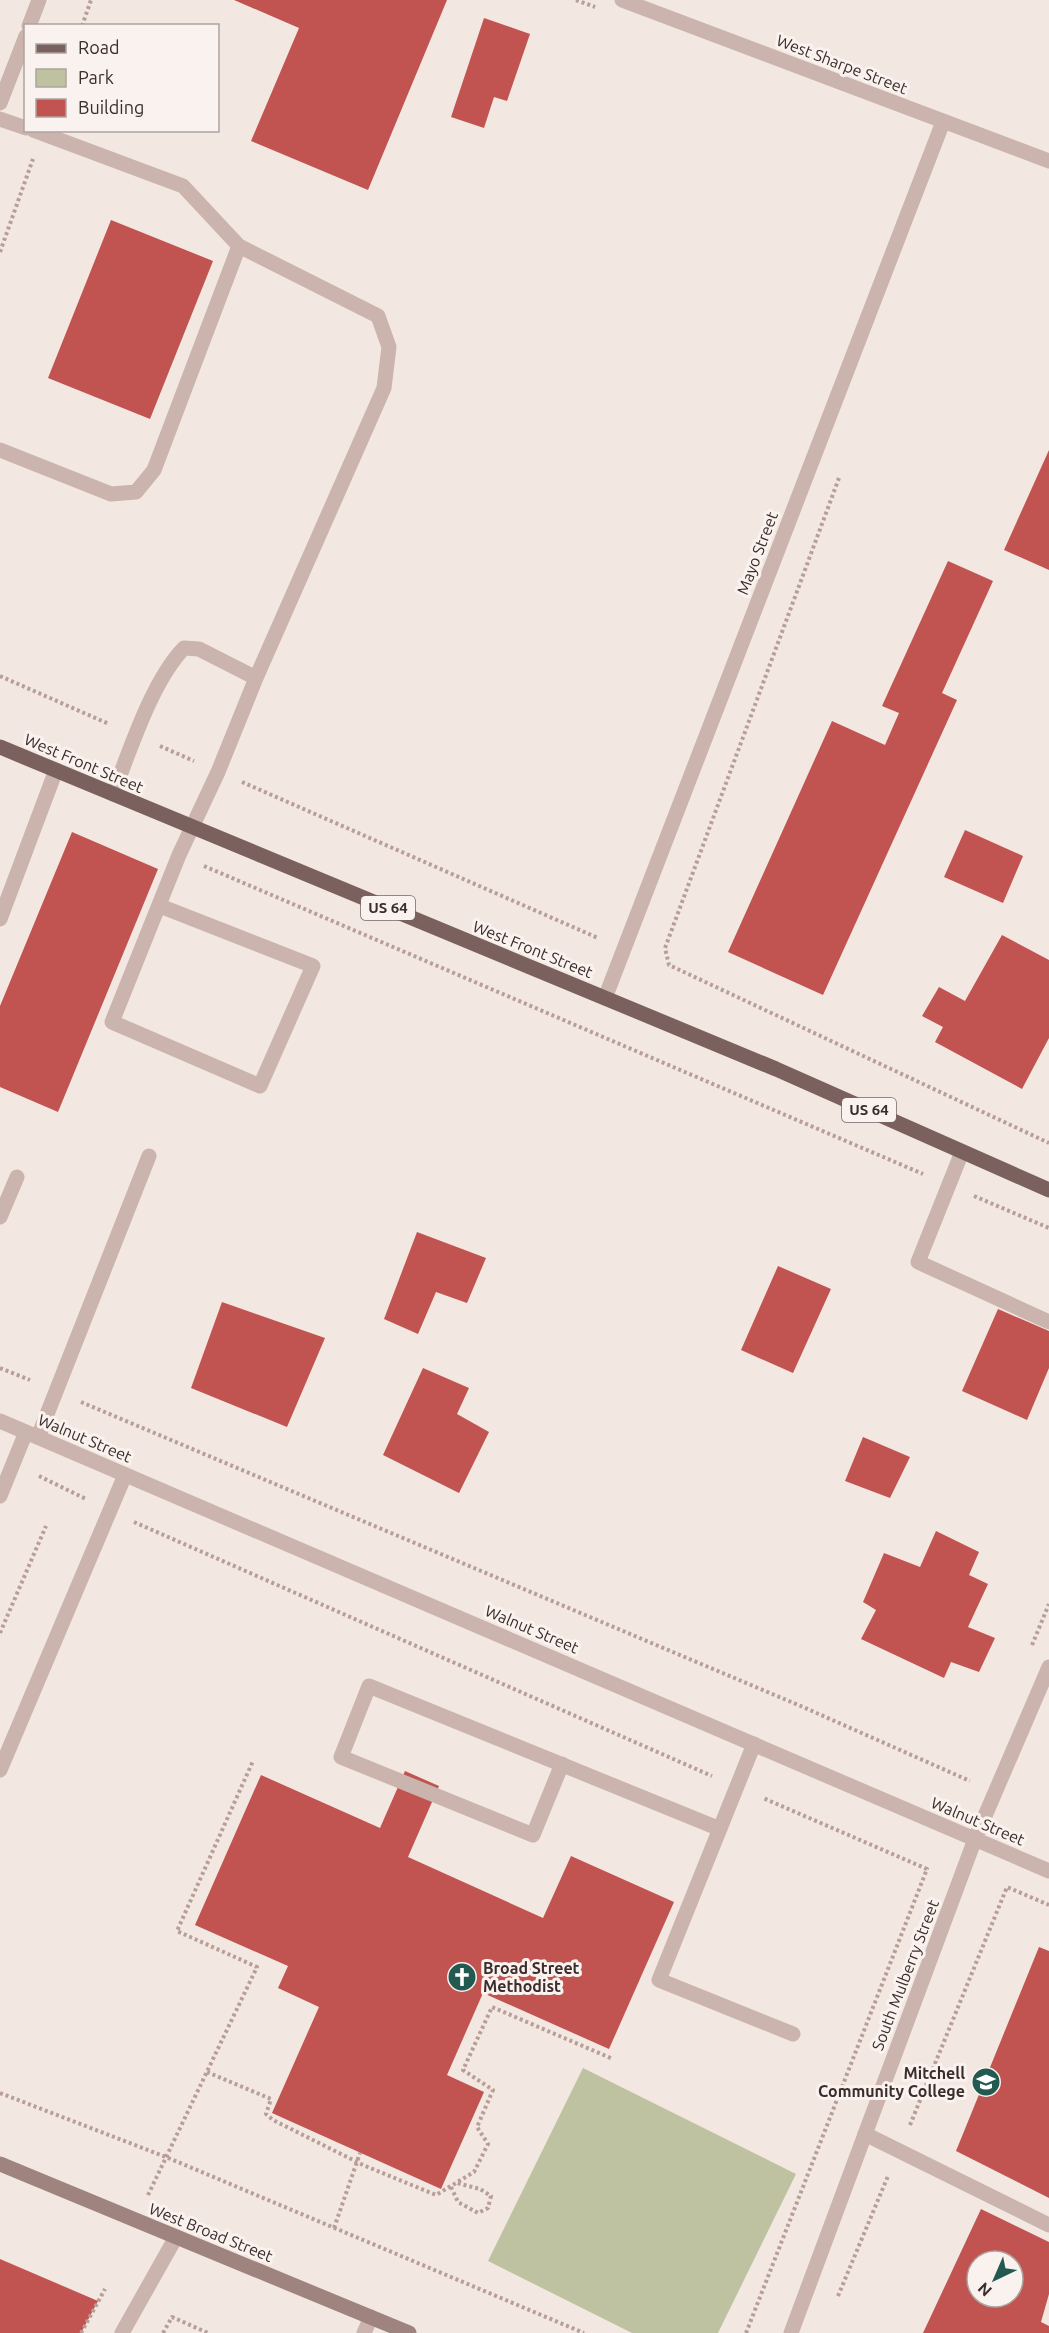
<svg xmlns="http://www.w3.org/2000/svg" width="1049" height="2333" viewBox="0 0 1049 2333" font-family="Ubuntu,sans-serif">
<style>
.green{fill:#bec2a1}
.building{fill:#c15450;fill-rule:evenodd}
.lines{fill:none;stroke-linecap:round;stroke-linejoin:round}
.path{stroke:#b79e97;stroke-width:4;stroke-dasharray:3 3;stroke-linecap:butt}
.lane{stroke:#cbb4ad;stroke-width:15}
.street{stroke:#cbb4ad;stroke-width:15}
.secondary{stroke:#9f837e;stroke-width:15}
.primary{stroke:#7b615d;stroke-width:15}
.labels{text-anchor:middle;stroke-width:6;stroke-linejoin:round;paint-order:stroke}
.shield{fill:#faf2ee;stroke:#746866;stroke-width:1.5}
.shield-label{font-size:15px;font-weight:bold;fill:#3a2d2b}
.street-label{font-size:16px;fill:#3a2d2b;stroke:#faf2ee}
.poi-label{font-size:16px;font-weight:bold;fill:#3a2d2b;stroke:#faf2ee;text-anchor:start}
</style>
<rect width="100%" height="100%" fill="#f3e7e1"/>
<path class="green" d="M 583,2068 L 796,2174 L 718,2333 L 632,2333 L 488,2261 Z"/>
<path class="building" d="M 234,0 L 447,0 L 368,190 L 251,141 L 299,28 Z
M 484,18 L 530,34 L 507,101 L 494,97 L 484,128 L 451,117 Z
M 111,220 L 213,261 L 150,419 L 48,378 Z
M 1049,450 L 1049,570 L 1004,550 Z
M 948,561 L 993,581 L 942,693 L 957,700 L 823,995 L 728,952 L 832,721 L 885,745 L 899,713 L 882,706 Z
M 965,830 L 1023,856 L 1003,903 L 944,877 Z
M 72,832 L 158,869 L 58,1112 L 0,1087 L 0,1006 Z
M 1002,935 L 1049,960 L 1049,1038 L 1022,1089 L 935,1042 L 943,1027 L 922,1016 L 939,987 L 965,1001 Z
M 417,1232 L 486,1258 L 467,1303 L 436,1292 L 418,1334 L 384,1319 Z
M 778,1266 L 831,1289 L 793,1373 L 741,1350 Z
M 222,1302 L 325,1338 L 287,1427 L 191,1388 Z
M 998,1309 L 1049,1331 L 1049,1368 L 1027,1420 L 962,1391 Z
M 423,1368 L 469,1388 L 457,1414 L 489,1432 L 459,1493 L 383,1455 Z
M 863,1437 L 910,1457 L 890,1498 L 845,1481 Z
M 936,1531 L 979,1552 L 969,1575 L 988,1584 L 968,1627 L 995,1638 L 979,1672 L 951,1662 L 944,1678 L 861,1639 L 876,1610 L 863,1602 L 884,1553 L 920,1567 Z
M 405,1771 L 439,1786 L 408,1857 L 543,1918 L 571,1856 L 674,1902 L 609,2049 L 483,1993 L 447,2075 L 484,2092 L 441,2189 L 272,2113 L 319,2007 L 278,1988 L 288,1966 L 195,1925 L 261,1775 L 380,1828 Z
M 1039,1947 L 1049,1951 L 1049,2198 L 956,2151 Z
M 981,2209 L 1049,2242 L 1049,2294 L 1041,2322 L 1049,2326 L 1049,2333 L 923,2333 ZM 977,2261 L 1013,2261 L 1013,2297 L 977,2297 Z
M 0,2259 L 98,2301 L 81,2333 L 0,2333 Z"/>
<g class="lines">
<path class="path" d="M 576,0 L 595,7
M 82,26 L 91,0
M 0,252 L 33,159
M 839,478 L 665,948 L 669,965 L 1049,1143
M 0,676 L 109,724
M 160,746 L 194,761
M 242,782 L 598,938
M 204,866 L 923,1174
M 974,1196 L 1049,1228
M 0,1368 L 30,1380
M 81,1402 L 803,1707 L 970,1781
M 39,1476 L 86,1499
M 134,1522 L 712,1776
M 0,1633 L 46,1526
M 1032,1645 L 1049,1604
M 207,2072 L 271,2099 L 266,2114 L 273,2120 L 363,2165 L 436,2195 L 474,2172 L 488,2144 L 477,2127 L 493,2090 L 463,2070 L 492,2007 L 613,2059
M 0,2093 L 166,2157 L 584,2333
M 910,2125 L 1007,1887 L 1049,1905
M 451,2187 L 458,2202 L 478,2213 L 488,2208 L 491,2196 L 480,2189 L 457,2183
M 148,2195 L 257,1967 L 177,1931 L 253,1761
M 334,2228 L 360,2153
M 838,2296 L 888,2176
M 81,2333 L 105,2289
M 163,2333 L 172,2317 L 208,2333
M 746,2333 L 927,1869 L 763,1798"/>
<path class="lane" d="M 0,119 L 26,128
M 33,130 L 183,186 L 239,246 L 378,316 L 389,347 L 384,388 L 256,678 L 218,772 L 179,855 L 112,1022 L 260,1086 L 313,966 L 160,906
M 0,450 L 111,494 L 136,492 L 154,470 L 239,246
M 113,794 C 130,750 152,681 184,648 L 199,649 L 256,678
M 0,919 L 56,770
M 962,1152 L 918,1262 L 1049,1322
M 0,1217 L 17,1177
M 38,1437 L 149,1156
M 754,1744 L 659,1980 L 793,2034
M 562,1764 L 533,1835 L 341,1757 L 369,1686 L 720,1829
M 0,1770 L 125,1475
M 865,2134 L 1049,2225
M 364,2333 L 371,2317"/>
<path class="street" d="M 622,0 L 1049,161
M 29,26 L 39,0
M 0,103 L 26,36
M 605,998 L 943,122
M 0,1421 L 1049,1871
M 0,1496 L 26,1432
M 122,2333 L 176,2237
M 791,2333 L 975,1839 L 1049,1667"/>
<path class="secondary" d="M 0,2164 L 409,2333"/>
<path class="primary" d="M 0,747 L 776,1069 L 1049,1190"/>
</g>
<defs>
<g id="church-disc" transform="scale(1.5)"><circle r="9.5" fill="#225a52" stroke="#faf2ee"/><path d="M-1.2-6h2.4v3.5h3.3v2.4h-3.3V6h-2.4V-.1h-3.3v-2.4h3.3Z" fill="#fff"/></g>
<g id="university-disc" transform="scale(1.5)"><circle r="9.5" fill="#225a52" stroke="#faf2ee"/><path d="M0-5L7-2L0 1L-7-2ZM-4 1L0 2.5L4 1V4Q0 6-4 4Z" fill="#fff"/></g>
</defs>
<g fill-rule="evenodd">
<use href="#church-disc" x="462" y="1977"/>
<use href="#university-disc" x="986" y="2082"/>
</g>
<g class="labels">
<g class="shield">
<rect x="361" y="896" width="54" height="24" rx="4.5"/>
<rect x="842" y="1098" width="54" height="24" rx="4.5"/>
</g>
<g class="shield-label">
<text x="388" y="913">US 64</text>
<text x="869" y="1115">US 64</text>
</g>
<g class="street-label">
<text transform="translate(842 64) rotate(21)" y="6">West Sharpe Street</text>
<text transform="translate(757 553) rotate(-69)" y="6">Mayo Street</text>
<text transform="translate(84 763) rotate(23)" y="6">West Front Street</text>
<text transform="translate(533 949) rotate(22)" y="6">West Front Street</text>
<text transform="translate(85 1438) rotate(23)" y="6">Walnut Street</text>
<text transform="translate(532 1629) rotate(23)" y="6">Walnut Street</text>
<text transform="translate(978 1821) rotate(23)" y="6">Walnut Street</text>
<text transform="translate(905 1975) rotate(-69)" y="6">South Mulberry Street</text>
<text transform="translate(211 2232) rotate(22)" y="6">West Broad Street</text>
</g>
<g class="poi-label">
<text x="483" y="1974">Broad Street<tspan x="483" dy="18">Methodist</tspan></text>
<text x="965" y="2079" text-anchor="end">Mitchell<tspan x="965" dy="18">Community College</tspan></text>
</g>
</g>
<rect x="24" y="24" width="195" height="108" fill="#faf2ee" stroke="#ada3a0" stroke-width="1.5"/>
<rect x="36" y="44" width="30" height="9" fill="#7b615d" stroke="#ada3a0" stroke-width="1.5"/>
<text x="78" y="54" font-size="18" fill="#3a2d2b">Road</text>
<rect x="36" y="69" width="30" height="18" fill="#bec2a1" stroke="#ada3a0" stroke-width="1.5"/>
<text x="78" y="84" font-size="18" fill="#3a2d2b">Park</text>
<rect x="36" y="99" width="30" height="18" fill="#c15450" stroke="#ada3a0" stroke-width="1.5"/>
<text x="78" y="114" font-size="18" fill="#3a2d2b">Building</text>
<g transform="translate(995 2279) rotate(224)"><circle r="28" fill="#faf2ee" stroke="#ada3a0" stroke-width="1.5"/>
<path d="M0-4.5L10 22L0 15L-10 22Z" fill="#225a52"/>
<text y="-9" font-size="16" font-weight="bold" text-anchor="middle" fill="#3a2d2b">N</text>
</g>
</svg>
